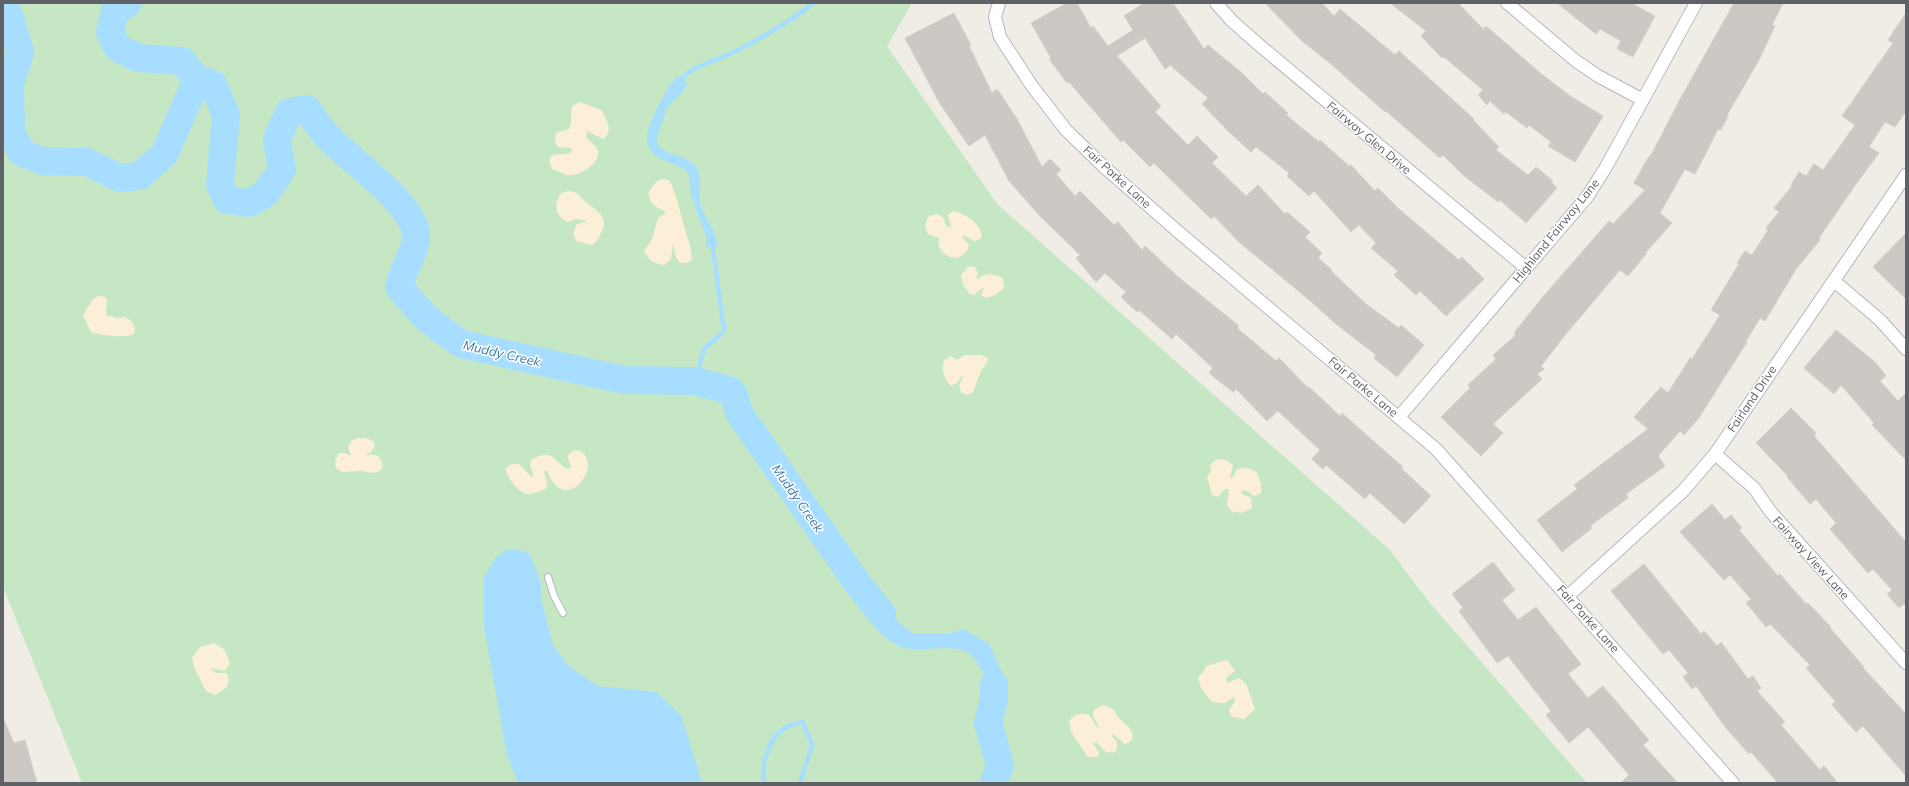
<svg xmlns="http://www.w3.org/2000/svg" width="1909" height="786" viewBox="0 0 1909 786" font-family="Mulish,sans-serif">
<style>
.green{fill:#c5e7c3}
.sand{fill:#fbf0d7}
.water{fill:#a7deff}
.lines{fill:none;stroke-linecap:round;stroke-linejoin:round}
.stream{stroke:#a7deff;stroke-width:4.5}
.river{stroke:#a7deff;stroke-width:28}
.building{fill:#ccc8c3;stroke:#d5cfc4}
.service-casing{stroke:#b4b7bb;stroke-width:8}
.minor-casing{stroke:#b4b7bb;stroke-width:14}
.service{stroke:#fff;stroke-width:6}
.minor{stroke:#fff;stroke-width:12}
.labels{text-anchor:middle;stroke-width:3;stroke-linejoin:round;paint-order:stroke}
.street-label{font-size:12px;fill:#5e6267;stroke:#fff}
.water-label{font-size:13px;font-style:italic;fill:#407aa9;stroke:#fff}
</style>
<rect width="100%" height="100%" fill="#f0ede6"/>
<path class="green" d="M 3,3 L 912,3 L 887,46 L 998,205 L 1389,549 L 1429,602 L 1587,783 L 82,783 L 3,587 Z"/>
<path class="sand" d="M 580,102 L 601,110 C 607,120 614,132 603,139 L 587,131 L 586,137 C 590,142 596,145 598,151 C 601,164 578,177 567,175 C 562,174 557,170 552,169 L 549,161 L 552,155 L 571,153 L 572,150 L 570,148 L 558,147 L 555,142 L 556,133 L 569,129 C 573,121 570,115 572,106 Z
M 663,179 L 670,181 C 677,197 680,213 685,229 C 689,243 691,245 692,260 L 686,263 L 680,263 L 676,257 L 673,243 L 671,259 L 664,265 C 654,264 648,260 644,251 L 652,239 L 658,218 L 665,214 L 665,211 C 655,208 651,204 648,194 C 652,186 654,182 663,179 Z
M 569,191 C 579,192 579,196 586,202 C 597,212 610,216 601,233 C 598,239 598,241 592,245 L 576,241 L 573,233 L 577,224 L 585,222 L 586,220 L 575,219 L 567,222 C 554,215 554,204 561,193 Z
M 953,211 C 965,213 985,226 981,239 L 974,241 L 963,235 L 963,238 L 969,245 L 967,251 C 965,253 962,256 959,257 C 948,261 936,249 939,238 L 928,234 L 925,226 L 928,217 L 936,214 L 943,217 L 946,226 L 951,228 L 948,215 Z
M 969,266 L 975,267 L 978,273 L 976,278 L 978,279 C 987,272 993,274 1003,278 L 1004,288 C 996,294 991,300 981,296 L 984,287 L 974,295 L 970,294 L 963,285 L 961,275 Z
M 98,296 L 103,296 L 107,299 L 106,315 L 117,318 L 125,317 C 132,321 137,325 134,334 C 122,338 103,336 91,332 L 83,315 L 93,299 Z
M 965,355 L 982,355 L 988,358 L 987,363 L 981,371 L 973,392 L 967,395 L 961,393 L 959,385 L 963,377 L 962,376 L 957,383 L 951,386 C 944,379 941,369 944,360 L 951,356 L 957,360 Z
M 358,438 L 366,438 L 373,441 L 375,446 L 371,452 L 365,455 L 377,455 L 381,460 L 383,467 C 376,477 369,471 359,471 C 353,471 348,472 342,472 L 336,468 L 335,460 L 339,453 L 344,453 L 351,456 L 348,447 L 351,441 Z
M 578,450 C 607,462 565,519 547,471 L 544,471 L 547,483 L 546,489 C 541,491 535,493 530,494 C 519,495 508,478 505,469 C 519,456 522,469 532,477 L 533,474 L 530,465 L 531,460 C 555,446 553,464 569,469 L 571,466 L 567,456 L 573,451 Z
M 1217,459 L 1226,460 L 1233,465 L 1230,478 L 1233,477 L 1237,469 L 1247,468 L 1257,472 L 1261,484 L 1261,493 L 1254,496 L 1247,491 L 1241,491 L 1242,494 L 1251,498 L 1252,508 L 1242,513 L 1231,511 L 1227,505 L 1229,489 L 1225,489 L 1218,497 L 1212,495 L 1207,477 L 1211,471 L 1210,465 Z
M 214,643 L 224,649 L 230,663 L 225,671 L 210,668 L 216,673 L 227,673 L 229,681 L 226,688 L 215,695 L 206,691 C 200,678 195,673 192,658 L 200,647 Z
M 1227,660 L 1235,671 L 1226,678 L 1227,683 L 1239,678 L 1246,684 L 1255,709 L 1244,719 L 1232,717 L 1229,710 L 1235,701 L 1234,697 L 1225,703 L 1212,702 L 1201,688 L 1198,677 L 1204,671 L 1206,666 Z
M 1103,705 C 1119,710 1113,713 1122,721 C 1128,727 1137,733 1130,742 L 1125,744 L 1113,734 L 1112,736 L 1117,742 L 1117,750 L 1113,753 L 1106,752 L 1096,742 L 1093,744 L 1100,754 L 1097,757 L 1088,757 L 1071,732 L 1069,721 C 1076,714 1080,713 1089,715 L 1098,728 L 1099,727 L 1093,716 L 1094,710 Z"/>
<path class="water" d="M 677,77 L 684,80 L 687,83 L 685,89 L 667,108 L 656,140 C 660,155 681,154 691,162 C 708,175 695,192 701,206 C 706,220 714,228 718,245 L 706,247 L 707,239 L 691,195 L 689,175 C 681,163 665,164 655,155 C 650,151 647,144 647,138 C 647,126 667,85 677,77 Z
M 508,549 L 520,550 L 528,553 L 532,559 L 541,584 L 541,598 L 553,645 L 567,665 L 598,686 L 656,692 L 681,715 L 702,783 L 518,783 L 507,755 L 484,627 L 484,577 L 496,557 Z
M 869,579 L 895,619 L 912,633 L 949,634 L 963,629 L 989,644 L 1004,677 L 1001,730 L 977,716 L 989,683 C 984,675 979,664 973,657 C 958,640 925,653 905,648 C 878,640 863,611 848,589 Z"/>
<g class="lines">
<path class="stream" d="M 679,82 C 690,66 715,61 732,53 C 754,42 795,19 813,3
M 695,381 L 704,349 L 724,331 L 712,241
M 764,783 C 761,765 768,738 785,728 C 789,725 797,724 803,722 L 812,745 L 800,783"/>
<path class="river" d="M 3,3 L 11,21 L 20,52 L 10,85 L 11,131 L 21,152 L 42,161 L 87,162 L 120,178 L 140,176 L 165,153 L 197,79
M 128,3 L 115,11 L 110,32 L 118,48 L 139,58 L 182,61 L 197,79 L 213,84 L 226,115 L 220,185 L 227,200 L 249,203 L 265,194 L 282,170 L 277,139 L 289,112 L 307,109 C 314,118 320,129 329,138 C 351,160 407,200 415,229 C 420,248 402,269 399,287 L 425,317 L 461,344 L 624,380 L 695,381 L 729,390 L 734,395 L 739,413 L 858,584 L 882,614
M 994,685 L 994,699 L 988,723 L 1000,765 L 994,783"/>
</g>
<path class="building" d="M 1067,3 L 1077,3 L 1091,28 L 1093,26 L 1108,46 L 1133,30 L 1124,16 L 1144,3 L 1173,3 L 1204,49 L 1208,45 L 1242,73 L 1263,94 L 1265,92 L 1288,113 L 1286,115 L 1319,142 L 1320,140 L 1349,166 L 1351,165 L 1375,191 L 1378,188 L 1399,209 L 1459,260 L 1462,257 L 1484,279 L 1446,316 L 1420,291 L 1416,295 L 1394,275 L 1398,271 L 1371,248 L 1376,243 L 1359,225 L 1351,232 L 1314,191 L 1309,196 L 1287,176 L 1289,173 L 1256,147 L 1251,152 L 1229,132 L 1202,104 L 1208,98 L 1170,65 L 1165,69 L 1145,38 L 1117,56 L 1161,106 L 1155,112 L 1188,145 L 1197,136 L 1218,157 L 1212,163 L 1246,196 L 1258,185 L 1285,214 L 1287,212 L 1310,232 L 1305,237 L 1322,253 L 1318,258 L 1332,270 L 1331,271 L 1366,304 L 1399,328 L 1401,325 L 1424,345 L 1397,377 L 1374,358 L 1376,355 L 1336,324 L 1307,298 L 1239,242 L 1214,216 L 1211,219 L 1154,163 L 1150,167 L 1123,140 L 1121,142 L 1069,82 L 1067,83 L 1049,59 L 1051,58 L 1031,23 Z
M 1265,3 L 1322,3 L 1334,16 L 1340,9 L 1395,55 L 1399,51 L 1474,119 L 1473,120 L 1499,147 L 1496,150 L 1528,175 L 1536,167 L 1553,181 L 1551,182 L 1557,188 L 1526,223 L 1500,200 L 1498,202 L 1463,175 L 1443,155 L 1440,158 L 1386,111 L 1385,112 L 1331,64 L 1302,41 Z
M 1390,3 L 1458,3 L 1483,29 L 1486,26 L 1539,72 L 1570,96 L 1603,116 L 1575,162 L 1548,146 L 1551,142 L 1529,125 L 1527,128 L 1506,112 L 1504,114 L 1490,101 L 1487,105 L 1478,95 L 1483,90 L 1444,57 L 1442,58 L 1421,36 L 1426,31 Z
M 1557,3 L 1631,3 L 1655,16 L 1633,57 L 1617,49 L 1621,41 L 1600,29 L 1596,34 Z
M 1734,3 L 1783,3 L 1772,25 L 1775,26 L 1759,60 L 1727,115 L 1728,116 L 1721,130 L 1718,129 L 1695,174 L 1685,169 L 1660,213 L 1672,223 L 1646,252 L 1647,253 L 1628,276 L 1620,270 L 1565,335 L 1541,366 L 1544,369 L 1537,374 L 1542,379 L 1493,424 L 1503,433 L 1481,456 L 1441,417 L 1470,388 L 1468,385 L 1496,359 L 1493,355 L 1516,335 L 1514,333 L 1541,299 L 1609,221 L 1613,224 L 1645,190 L 1634,183 L 1649,156 L 1650,157 L 1683,94 Z
M 954,13 L 971,45 L 969,46 L 992,93 L 997,89 L 1017,119 L 1042,167 L 1050,159 L 1061,170 L 1056,174 L 1075,196 L 1080,191 L 1114,225 L 1118,222 L 1142,250 L 1145,246 L 1177,276 L 1239,326 L 1237,328 L 1276,361 L 1279,358 L 1308,388 L 1309,387 L 1340,416 L 1342,413 L 1370,438 L 1403,467 L 1401,468 L 1431,496 L 1404,524 L 1370,493 L 1365,499 L 1326,465 L 1323,469 L 1312,459 L 1320,450 L 1278,411 L 1267,421 L 1236,389 L 1233,392 L 1209,373 L 1213,368 L 1176,334 L 1172,339 L 1139,310 L 1137,312 L 1121,297 L 1126,292 L 1105,273 L 1096,282 L 1076,258 L 1080,255 L 1041,217 L 1009,181 L 985,135 L 969,146 L 940,104 L 905,38 Z
M 1906,13 L 1906,111 L 1895,127 L 1885,122 L 1869,147 L 1879,153 L 1856,184 L 1819,238 L 1820,240 L 1796,269 L 1765,321 L 1760,318 L 1746,341 L 1747,342 L 1698,419 L 1684,435 L 1680,431 L 1658,456 L 1665,466 L 1626,494 L 1628,498 L 1590,526 L 1592,528 L 1562,552 L 1537,520 L 1577,489 L 1574,485 L 1648,429 L 1634,417 L 1661,387 L 1668,393 L 1690,358 L 1692,359 L 1720,315 L 1711,310 L 1739,264 L 1737,263 L 1745,251 L 1752,255 L 1768,230 L 1766,228 L 1779,212 L 1774,208 L 1792,186 L 1791,185 L 1799,172 L 1806,176 L 1814,164 L 1823,170 L 1855,125 L 1842,116 L 1893,43 L 1888,40 Z
M 1906,233 L 1906,299 L 1873,267 Z
M 1836,330 L 1876,363 L 1886,376 L 1880,381 L 1898,401 L 1906,393 L 1906,460 L 1872,425 L 1874,423 L 1841,385 L 1834,394 L 1804,368 Z
M 1791,408 L 1816,433 L 1814,436 L 1906,542 L 1906,606 L 1904,604 L 1899,608 L 1887,594 L 1892,590 L 1873,569 L 1868,573 L 1830,529 L 1836,523 L 1816,499 L 1810,504 L 1787,477 L 1788,476 L 1756,443 Z
M 1712,504 L 1725,520 L 1731,515 L 1742,528 L 1739,530 L 1778,576 L 1780,574 L 1806,604 L 1808,603 L 1831,627 L 1830,628 L 1864,667 L 1863,668 L 1906,714 L 1906,776 L 1863,726 L 1856,732 L 1832,705 L 1835,701 L 1806,668 L 1810,665 L 1770,624 L 1766,627 L 1746,603 L 1751,599 L 1730,575 L 1724,580 L 1680,532 Z
M 1493,562 L 1515,590 L 1502,600 L 1518,620 L 1536,607 L 1581,664 L 1568,674 L 1588,698 L 1603,686 L 1649,740 L 1643,745 L 1678,783 L 1621,783 L 1629,775 L 1588,727 L 1569,743 L 1546,715 L 1551,711 L 1508,656 L 1497,663 L 1459,611 L 1463,608 L 1452,594 Z
M 1644,564 L 1701,634 L 1704,631 L 1717,646 L 1721,642 L 1748,679 L 1753,676 L 1761,688 L 1757,691 L 1785,722 L 1781,725 L 1820,770 L 1824,766 L 1838,783 L 1778,783 L 1751,752 L 1749,754 L 1726,728 L 1696,686 L 1692,689 L 1683,677 L 1688,673 L 1669,650 L 1663,654 L 1611,591 Z
M 3,718 L 14,743 L 25,740 L 37,783 L 3,783 Z"/>
<g class="lines">
<g class="service-casing">
<path id="service" d="M 548,577 L 554,596 L 563,613"/>
</g>
<g class="minor-casing">
<path id="minor" d="M 999,3 L 995,17 L 1000,37 L 1032,86 L 1066,130 L 1103,166 L 1182,235 L 1436,449 L 1733,783
M 1216,3 L 1232,21 L 1258,44 L 1526,268
M 1507,3 L 1576,61 L 1598,76 L 1643,100
M 1834,281 L 1880,320 L 1906,349
M 1399,417 L 1587,197 L 1606,167 L 1696,3
M 1715,454 L 1754,488 L 1770,511 L 1906,663
M 1568,596 L 1682,492 L 1715,454 L 1906,175"/>
</g>
<use href="#service" class="service"/>
<use href="#minor" class="minor"/>
</g>
<g class="labels">
<g class="street-label">
<text transform="translate(1369 138) rotate(40)" y="4">Fairway Glen Drive</text>
<text transform="translate(1117 177) rotate(42)" y="4">Fair Parke Lane</text>
<text transform="translate(1556 231) rotate(-51)" y="4">Highland Fairway Lane</text>
<text transform="translate(1363 387) rotate(40)" y="4">Fair Parke Lane</text>
<text transform="translate(1752 399) rotate(-56)" y="4">Fairland Drive</text>
<text transform="translate(1811 558) rotate(48)" y="4">Fairway View Lane</text>
<text transform="translate(1588 619) rotate(48)" y="4">Fair Parke Lane</text>
</g>
<g class="water-label">
<text transform="translate(502 353) rotate(13)" y="5">Muddy Creek</text>
<text transform="translate(798 498) rotate(55)" y="5">Muddy Creek</text>
</g>
</g>
<rect width="1909" height="786" fill="none" stroke="#5e6267" stroke-width="8"/>
</svg>
